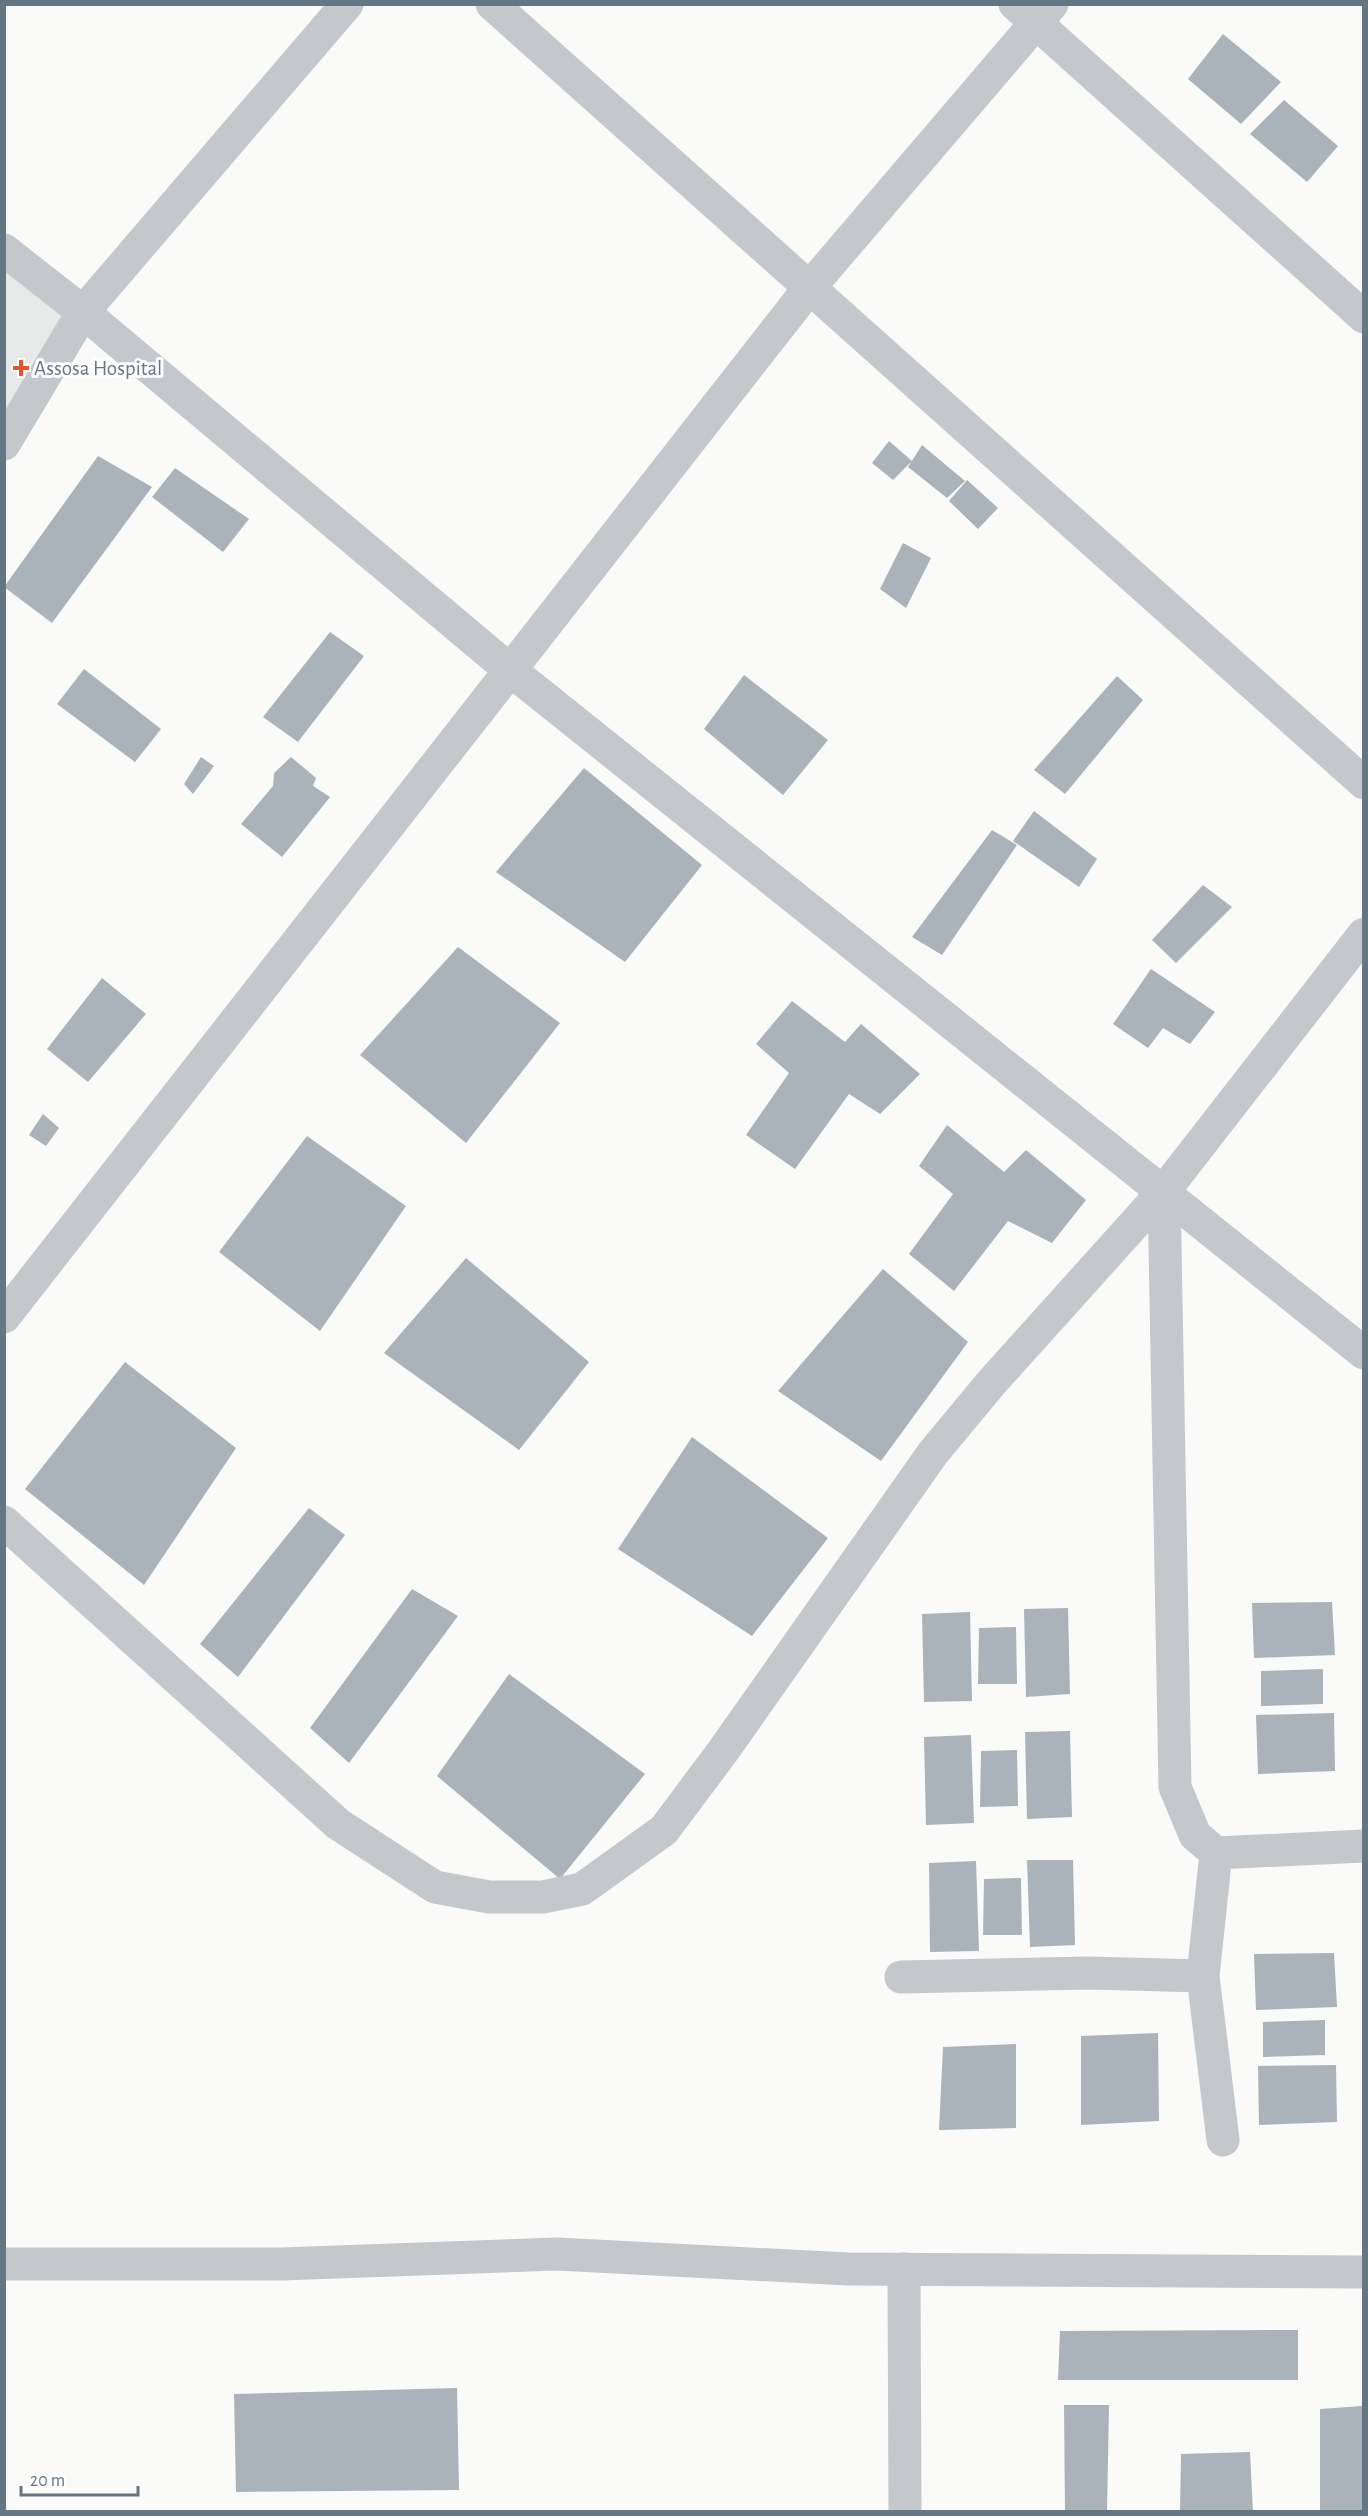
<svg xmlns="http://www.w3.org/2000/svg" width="1368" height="2516" viewBox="0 0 1368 2516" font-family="'Alegreya Sans',sans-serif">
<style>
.built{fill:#e8e9e9}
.building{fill:#aab3b9}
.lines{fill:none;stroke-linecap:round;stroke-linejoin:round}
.minor{stroke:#c3c8cc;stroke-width:33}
.tertiary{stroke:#c3c8cc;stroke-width:33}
.poi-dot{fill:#e4572e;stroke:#fff;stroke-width:2}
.labels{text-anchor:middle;stroke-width:6;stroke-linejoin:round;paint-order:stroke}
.poi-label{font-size:21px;fill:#657683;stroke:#fff;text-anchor:start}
</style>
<rect width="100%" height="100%" fill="#fafaf8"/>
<path class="built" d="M 5,259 L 72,314 L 5,422 Z"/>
<path class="building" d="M 1223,34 L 1281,82 L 1241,124 L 1188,79 Z
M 1284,100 L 1338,146 L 1307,182 L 1250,134 Z
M 889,441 L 912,461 L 893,480 L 872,463 Z
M 922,445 L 965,481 L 947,498 L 908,467 Z
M 98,456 L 152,487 L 52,623 L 4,587 Z
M 175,468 L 249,519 L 223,552 L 152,497 Z
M 967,480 L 998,508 L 978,529 L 949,501 Z
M 903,543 L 931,558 L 906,608 L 880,589 Z
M 330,632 L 364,656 L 298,742 L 263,717 Z
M 84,669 L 161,729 L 135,762 L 57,704 Z
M 744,675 L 828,740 L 783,795 L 704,729 Z
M 1117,676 L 1143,700 L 1065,794 L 1034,770 Z
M 201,757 L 214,766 L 193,794 L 184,784 Z
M 291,757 L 316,778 L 313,786 L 330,797 L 282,857 L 241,824 L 273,786 L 274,773 Z
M 584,768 L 702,865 L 625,962 L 496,872 Z
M 1034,811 L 1097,859 L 1079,887 L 1013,841 Z
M 992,830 L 1017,845 L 942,955 L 912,937 Z
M 1203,885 L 1232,907 L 1176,963 L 1152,940 Z
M 458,947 L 560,1023 L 466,1143 L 360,1055 Z
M 1151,969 L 1215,1012 L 1190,1044 L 1163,1028 L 1148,1048 L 1113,1024 Z
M 102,978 L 146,1014 L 88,1082 L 47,1049 Z
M 792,1001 L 845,1042 L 861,1024 L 920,1074 L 880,1114 L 849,1094 L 795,1169 L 746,1135 L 789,1073 L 756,1044 Z
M 43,1114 L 59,1128 L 46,1146 L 29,1135 Z
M 947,1125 L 1004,1172 L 1026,1150 L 1086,1200 L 1052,1243 L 1008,1221 L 954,1291 L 909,1254 L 953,1194 L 919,1166 Z
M 307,1136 L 406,1206 L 320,1331 L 219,1252 Z
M 466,1258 L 589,1362 L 519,1450 L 384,1353 Z
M 883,1269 L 968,1342 L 881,1461 L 778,1391 Z
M 125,1362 L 236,1448 L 144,1585 L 25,1489 Z
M 692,1437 L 828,1538 L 752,1636 L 618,1549 Z
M 309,1508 L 345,1535 L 238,1677 L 200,1644 Z
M 412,1589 L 458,1616 L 349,1763 L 310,1728 Z
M 1332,1602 L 1335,1655 L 1254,1658 L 1252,1603 Z
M 1068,1608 L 1070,1694 L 1026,1697 L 1024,1609 Z
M 970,1612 L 972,1701 L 924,1702 L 922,1614 Z
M 1016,1627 L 1017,1684 L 978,1684 L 979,1628 Z
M 1323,1669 L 1323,1704 L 1261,1706 L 1261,1671 Z
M 509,1674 L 645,1774 L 560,1879 L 437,1776 Z
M 1334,1713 L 1335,1771 L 1258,1774 L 1256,1715 Z
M 1070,1731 L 1072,1817 L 1027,1819 L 1025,1732 Z
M 971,1735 L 974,1823 L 926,1825 L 924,1737 Z
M 1017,1750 L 1018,1806 L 980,1807 L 981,1751 Z
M 1027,1860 L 1073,1860 L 1075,1945 L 1030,1947 Z
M 976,1861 L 979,1951 L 930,1952 L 929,1863 Z
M 1021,1878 L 1022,1935 L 983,1935 L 984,1879 Z
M 1334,1953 L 1337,2007 L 1256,2010 L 1254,1954 Z
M 1325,2020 L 1325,2055 L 1263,2057 L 1263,2022 Z
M 1158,2033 L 1159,2121 L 1081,2125 L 1081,2036 Z
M 1016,2044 L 1016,2128 L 939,2130 L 943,2047 Z
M 1336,2065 L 1337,2122 L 1259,2125 L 1258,2066 Z
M 1298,2330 L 1298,2380 L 1058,2380 L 1060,2331 Z
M 457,2388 L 459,2490 L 236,2492 L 234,2394 Z
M 1064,2405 L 1109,2405 L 1107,2512 L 1065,2512 Z
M 1362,2406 L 1362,2512 L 1320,2512 L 1320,2409 Z
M 1250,2452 L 1253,2512 L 1180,2512 L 1181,2454 Z"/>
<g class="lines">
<path class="minor" d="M 492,4 L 1364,783
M 1015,4 L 1364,317
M 4,250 L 83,312 L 510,670 L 1364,1353
M 4,444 L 83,312 L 347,4
M 1164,1191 L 1175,1787 L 1195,1835 L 1216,1853 L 1364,1846
M 4,1522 L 338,1824 L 435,1887 L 489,1897 L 543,1897 L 582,1889 L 664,1830 L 723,1751 L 933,1453 L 992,1382 L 1164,1191 L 1364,934
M 1216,1853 L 1203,1976 L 1223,2140
M 901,1977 L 1088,1973 L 1203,1976
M 4,2264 L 282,2264 L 557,2254 L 848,2269 L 1364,2272
M 904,2269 L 905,2512"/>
<path class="tertiary" d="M 4,1317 L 810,287 L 1052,4"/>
</g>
<path class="poi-dot" d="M18 359h6v6h6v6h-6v6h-6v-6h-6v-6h6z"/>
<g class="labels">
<g class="poi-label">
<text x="34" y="375">Assosa Hospital</text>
</g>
</g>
<rect width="1368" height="2516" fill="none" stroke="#657683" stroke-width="12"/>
<path d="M21 2486v9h117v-9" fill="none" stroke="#657683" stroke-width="3"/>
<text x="30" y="2486" font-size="18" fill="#657683" stroke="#ffffff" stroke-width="4.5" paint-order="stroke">20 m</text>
</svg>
